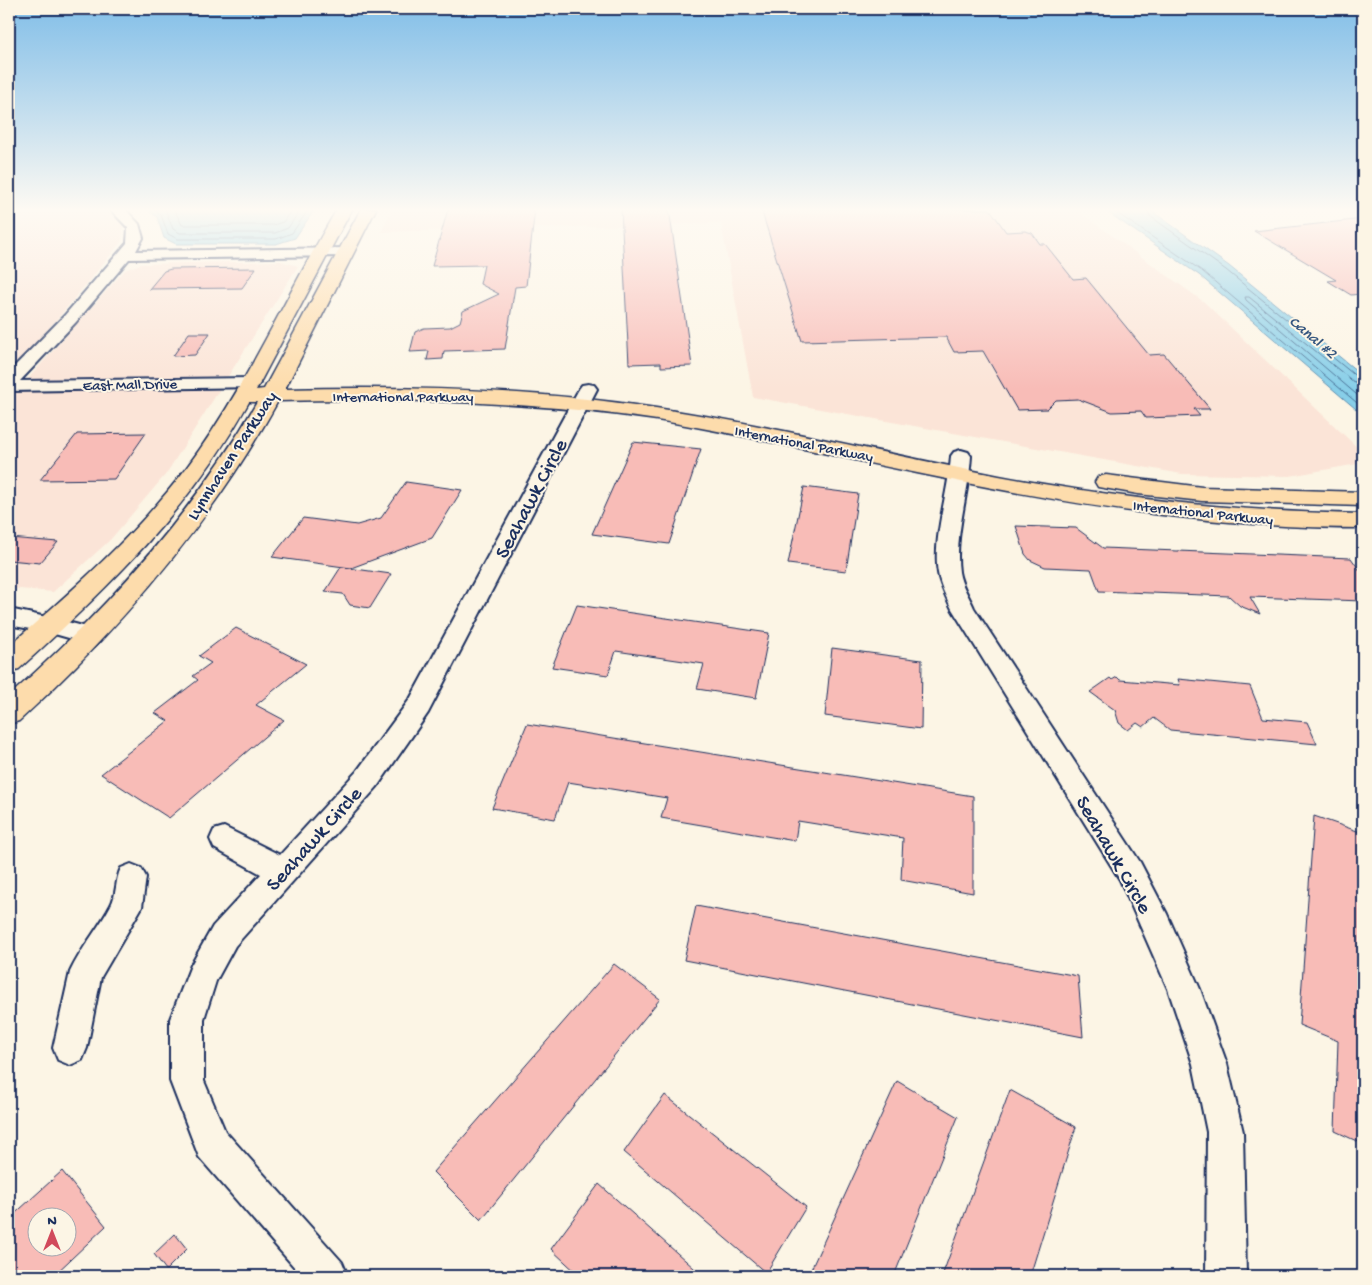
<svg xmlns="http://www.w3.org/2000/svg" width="1372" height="1285" viewBox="0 0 1372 1285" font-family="'Gochi Hand',sans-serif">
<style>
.built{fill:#fbe4d7}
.water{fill:#87cee8;stroke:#5c8eb1}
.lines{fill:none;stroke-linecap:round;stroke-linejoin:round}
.shore{stroke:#466f95;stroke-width:1}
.building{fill:#f8bcb7;stroke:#1b2f5e;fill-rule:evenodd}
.minor-casing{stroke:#1b2f5e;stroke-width:4}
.major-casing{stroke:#1b2f5e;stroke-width:3}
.minor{fill:#fcf5e5;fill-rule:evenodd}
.major{fill:#fddcac;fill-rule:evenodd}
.labels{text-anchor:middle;stroke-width:4;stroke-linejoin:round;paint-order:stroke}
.far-street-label{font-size:15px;fill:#1b2f5e;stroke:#fcf5e5}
.far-water-label{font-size:16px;font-style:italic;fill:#365780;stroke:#fcf5e5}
.street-label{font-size:18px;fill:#1b2f5e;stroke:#fcf5e5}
.near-street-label{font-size:21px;fill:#1b2f5e;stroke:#fcf5e5}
</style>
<rect width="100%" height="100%" fill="#fcf5e5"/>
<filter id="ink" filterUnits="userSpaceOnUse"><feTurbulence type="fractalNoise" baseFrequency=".02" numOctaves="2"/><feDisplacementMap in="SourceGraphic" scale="10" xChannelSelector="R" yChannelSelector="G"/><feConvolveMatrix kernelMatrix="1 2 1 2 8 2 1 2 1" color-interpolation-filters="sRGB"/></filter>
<g filter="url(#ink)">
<path class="built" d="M 9,209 L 106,209 L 123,224 L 122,241 L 59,317 L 9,372 Z
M 392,209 L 1075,209 L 1204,302 L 1363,453 L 1363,463 L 1290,476 L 1182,474 L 753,397 L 721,223 L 381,232 Z
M 280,261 L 298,266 L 166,474 L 110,540 L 53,592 L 9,588 L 9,400 L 125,270 L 141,264 Z"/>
<path class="water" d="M 147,209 L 315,209 L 295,238 L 276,244 L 176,244 L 164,238 L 157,217 Z
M 1103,209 L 1149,209 L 1229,266 L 1363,376 L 1363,415 L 1199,275 Z"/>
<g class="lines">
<path class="shore" d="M 155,209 L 161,215 L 168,234 L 178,239 L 276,239 L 292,233 L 309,209
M 165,209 L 173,229 L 180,233 L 275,233 L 288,228 L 301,209
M 174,209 L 182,225 L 273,225 L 283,222 L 292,209
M 1111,209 L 1202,271 L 1363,408
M 1147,209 L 1150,216 L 1226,270 L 1358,378 L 1363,379
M 1363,385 L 1355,383 L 1249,297 L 1245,297 L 1246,300 L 1363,400"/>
</g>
<path class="building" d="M 448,209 L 535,209 L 526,286 L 515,287 L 505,349 L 444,351 L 443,359 L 427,360 L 429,351 L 410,352 L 415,332 L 424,328 L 450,327 L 460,322 L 463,311 L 499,294 L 480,284 L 484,265 L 432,266 Z
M 621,209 L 669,209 L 692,366 L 661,367 L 661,363 L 629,364 Z
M 761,209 L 990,209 L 1006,232 L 1025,231 L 1032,233 L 1040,244 L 1045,244 L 1073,279 L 1086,278 L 1149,355 L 1164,354 L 1210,409 L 1194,409 L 1200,416 L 1146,418 L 1141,411 L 1112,412 L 1078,399 L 1056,400 L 1047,409 L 1017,410 L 983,351 L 954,352 L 946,337 L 802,341 Z
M 1363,219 L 1363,296 L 1360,294 L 1351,295 L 1328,281 L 1336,280 L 1254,231 Z
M 256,268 L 242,288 L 149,289 L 164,271 L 171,269 Z
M 189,333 L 210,333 L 195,355 L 173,356 Z
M 146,433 L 114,479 L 40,480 L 77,434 Z
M 633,442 L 701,449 L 669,544 L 592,534 Z
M 406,482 L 462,490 L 432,538 L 351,568 L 272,557 L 303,518 L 357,525 L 381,518 Z
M 804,487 L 858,494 L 846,571 L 788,564 Z
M 1016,526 L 1076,528 L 1103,548 L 1351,558 L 1363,575 L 1363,601 L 1250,597 L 1260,614 L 1240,606 L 1229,596 L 1099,591 L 1091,569 L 1045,567 L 1030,560 L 1025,554 Z
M 9,538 L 58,542 L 40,563 L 9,560 Z
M 341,567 L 391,574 L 370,608 L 350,605 L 343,594 L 325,592 Z
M 577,605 L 769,633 L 756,698 L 697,689 L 704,664 L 616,651 L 608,675 L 552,667 Z
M 236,628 L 306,664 L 256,705 L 284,720 L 169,818 L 101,774 L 168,721 L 155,713 L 198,680 L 193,676 L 211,663 L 199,656 Z
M 832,648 L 922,660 L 921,729 L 825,716 Z
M 1117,677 L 1120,680 L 1180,685 L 1178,679 L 1250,686 L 1263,718 L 1307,722 L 1317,744 L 1170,730 L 1154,718 L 1143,727 L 1137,723 L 1128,730 L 1119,723 L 1115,710 L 1090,692 L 1110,678 L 1112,680 Z
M 527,724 L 973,796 L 973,893 L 901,880 L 903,838 L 798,821 L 795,841 L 661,818 L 667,798 L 568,782 L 555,819 L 492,808 Z
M 1314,816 L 1363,833 L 1363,1144 L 1335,1131 L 1338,1041 L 1299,1025 Z
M 696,906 L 1078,976 L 1083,1037 L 684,960 Z
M 614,964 L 660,999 L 481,1220 L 433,1172 Z
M 897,1081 L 958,1117 L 894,1276 L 808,1276 Z
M 1010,1090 L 1076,1127 L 1030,1276 L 942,1276 Z
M 665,1095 L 806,1207 L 766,1273 L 624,1152 Z
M 62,1171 L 106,1226 L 53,1276 L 9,1276 L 9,1219 ZM 38,1218 L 68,1218 L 68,1248 L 38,1248 Z
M 599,1184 L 703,1276 L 580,1276 L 551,1249 Z
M 175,1234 L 187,1249 L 166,1270 L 154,1254 Z"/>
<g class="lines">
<g class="minor-casing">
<path id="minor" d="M 110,209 L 125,209 L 139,224 L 143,238 L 136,251 L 346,248 L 353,252 L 346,256 L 129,259 L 76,322 L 20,381 L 251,378 L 257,379 L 260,383 L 257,387 L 9,391 L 9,372 L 64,316 L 127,243 L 128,228 Z
M 588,384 L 594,385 L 597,389 L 428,713 L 377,787 L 235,946 L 216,981 L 204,1019 L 204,1081 L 225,1131 L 342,1262 L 348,1276 L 302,1276 L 199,1157 L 170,1081 L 170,1019 L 191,965 L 213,926 L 261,874 L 214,848 L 210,839 L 214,830 L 224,827 L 280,855 L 357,771 L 410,699 L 579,389 L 582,385 Z
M 961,450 L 968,452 L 971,456 C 969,493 954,536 959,572 C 961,585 969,596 974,608 L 1140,862 L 1167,914 L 1200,989 L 1227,1064 L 1243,1132 L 1246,1276 L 1206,1276 L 1207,1132 L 1193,1064 L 1168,989 L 1120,880 L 952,609 C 946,597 940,585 938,573 C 932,539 949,491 951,456 L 954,452 Z
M 9,609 C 39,615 69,622 98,630 L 102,636 L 98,642 L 90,644 L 51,633 L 9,625 Z
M 131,864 L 141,868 L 146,877 L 142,907 L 101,977 L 87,1048 L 82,1060 L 70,1065 L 58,1060 L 53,1048 L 70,972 C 81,948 99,928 111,905 C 117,894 115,880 121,868 Z"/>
</g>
<g class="major-casing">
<path id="major" d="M 337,209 L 352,209 L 256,390 L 264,389 L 361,209 L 376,209 L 285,389 C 408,386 533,389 656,408 C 771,425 885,454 999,476 C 1120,499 1240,512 1363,514 L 1363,528 C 1216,528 1071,505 927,475 C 837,457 747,435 657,420 C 532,401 404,398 278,401 C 211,523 121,627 19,721 L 9,724 L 9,696 C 106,610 192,515 257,402 L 249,402 C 190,509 108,588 19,669 L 9,672 L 9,646 C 72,591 136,535 187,467 C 246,388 286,295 337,209 Z
M 1106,475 L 1202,487 L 1363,492 L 1363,506 L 1202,501 L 1138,494 L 1098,487 L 1095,482 L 1098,477 Z"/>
</g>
<use href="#minor" class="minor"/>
<use href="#major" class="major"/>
</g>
</g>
<linearGradient id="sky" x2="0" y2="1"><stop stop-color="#81bee8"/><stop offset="0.54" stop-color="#fefaf3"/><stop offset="1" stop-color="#fefaf3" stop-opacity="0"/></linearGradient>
<rect width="1372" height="389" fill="url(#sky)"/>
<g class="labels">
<g class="far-street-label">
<text transform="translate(130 384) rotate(-1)" y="5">East Mall Drive</text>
<text x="403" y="401">International Parkway</text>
<text transform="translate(804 443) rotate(11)" y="5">International Parkway</text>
<text transform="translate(1203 512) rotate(6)" y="5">International Parkway</text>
</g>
<g class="far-water-label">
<text transform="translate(1314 336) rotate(40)" y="6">Canal #2</text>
</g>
<g class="street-label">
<text transform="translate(231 455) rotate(-57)" y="6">Lynnhaven Parkway</text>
</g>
<g class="near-street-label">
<text transform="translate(530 498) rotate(-62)" y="7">Seahawk Circle</text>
<text transform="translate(313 838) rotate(-48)" y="7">Seahawk Circle</text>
<text transform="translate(1115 854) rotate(60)" y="7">Seahawk Circle</text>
</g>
</g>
<rect width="1372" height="1285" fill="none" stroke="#fcf5e5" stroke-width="30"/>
<rect x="15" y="15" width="1342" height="1255" fill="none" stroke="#1b2f5e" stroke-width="2" filter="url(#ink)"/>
<g transform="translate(52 1232)"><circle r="24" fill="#fcf5e5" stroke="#a2a6af"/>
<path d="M0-4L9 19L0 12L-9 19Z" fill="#d1495b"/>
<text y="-8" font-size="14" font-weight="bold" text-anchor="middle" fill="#1b2f5e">N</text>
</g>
</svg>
